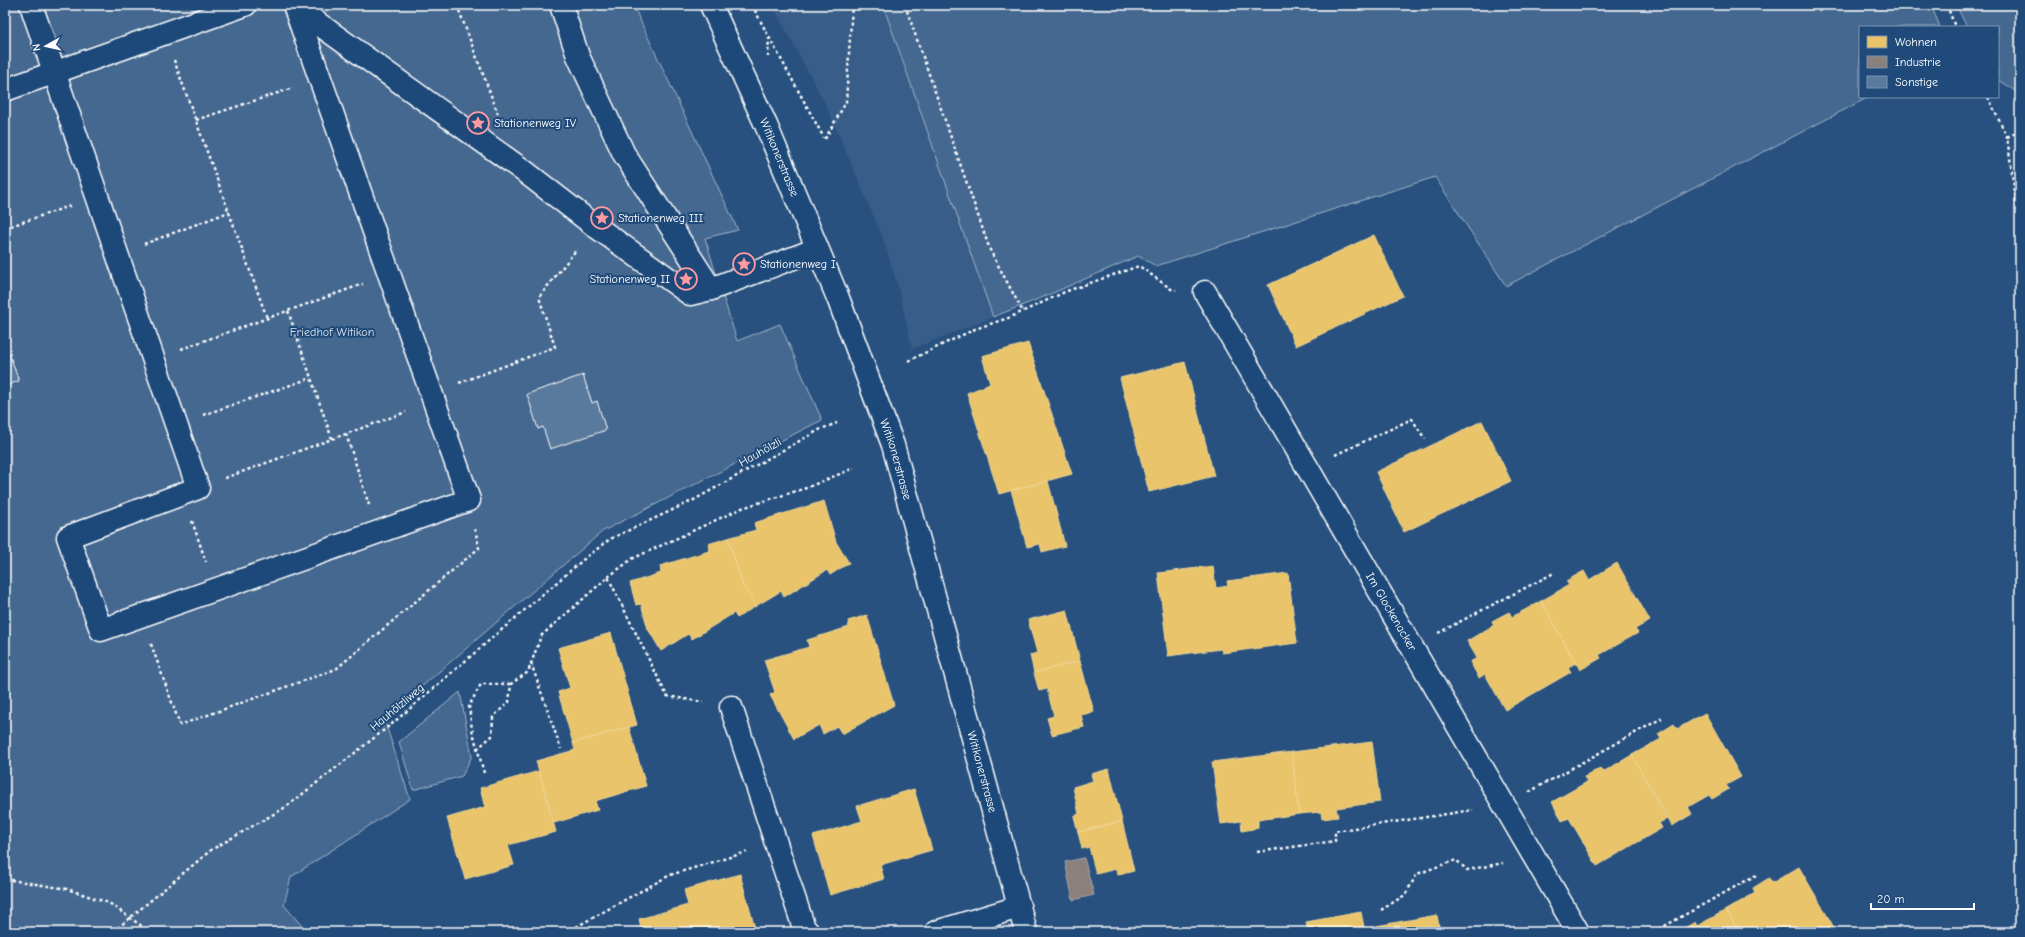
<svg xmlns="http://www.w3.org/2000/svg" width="2025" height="937" viewBox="0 0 2025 937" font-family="'Comic Neue',sans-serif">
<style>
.built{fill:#375d88}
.green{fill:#446890;stroke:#a2b4c8}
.homes{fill:#e9c46a;stroke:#f0d697}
.industry{fill:#8a817c;stroke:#ada7a3}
.building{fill:#5a7a9d;stroke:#fff}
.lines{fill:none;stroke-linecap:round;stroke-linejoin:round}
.minor-casing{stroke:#fff;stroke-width:25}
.major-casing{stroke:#fff;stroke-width:25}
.path{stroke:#fff;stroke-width:2.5;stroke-dasharray:3 3;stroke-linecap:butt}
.minor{stroke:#1f4a7a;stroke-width:22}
.major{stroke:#1f4a7a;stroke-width:22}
.labels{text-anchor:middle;stroke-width:4;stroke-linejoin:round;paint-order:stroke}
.poi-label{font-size:12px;fill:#fff;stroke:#1f4a7a;text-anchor:start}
.street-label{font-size:12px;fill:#fff;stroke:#1f4a7a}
.park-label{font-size:12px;fill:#dae1e9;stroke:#1f4a7a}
</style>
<rect width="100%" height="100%" fill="#28517f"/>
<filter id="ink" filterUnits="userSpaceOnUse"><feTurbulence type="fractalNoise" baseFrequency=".025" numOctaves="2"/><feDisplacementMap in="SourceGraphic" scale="8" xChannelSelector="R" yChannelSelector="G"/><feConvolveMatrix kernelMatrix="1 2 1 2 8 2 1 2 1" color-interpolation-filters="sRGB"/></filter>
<g filter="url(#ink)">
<path class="built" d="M 772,5 L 883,5 L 993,317 L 912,349 L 899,290 L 883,238 L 825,103 Z"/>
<path class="green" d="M 5,5 L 633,5 L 738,230 L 705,238 L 737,341 L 780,324 L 822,420 L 603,531 L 384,719 L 410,799 L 291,877 L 284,905 L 307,932 L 5,932 Z
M 883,5 L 1931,5 L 1940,27 L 1860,27 L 1860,97 L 1869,97 L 1506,286 L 1435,177 L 1156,266 L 1138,256 L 1041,298 L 993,317 Z
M 1956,5 L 2020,5 L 2020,94 L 1998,80 L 1998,27 L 1967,27 Z
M 460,692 L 472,756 L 462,776 L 413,790 L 399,742 Z"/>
<path class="homes" d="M 1374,235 L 1403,296 L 1296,346 L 1268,285 Z
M 1028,343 L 1072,474 L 999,494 L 967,393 L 990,384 L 982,356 Z
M 1185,362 L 1214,476 L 1149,492 L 1120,378 Z
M 1482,421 L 1511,481 L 1404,532 L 1376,472 Z
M 1048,481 L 1065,546 L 1042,552 L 1040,544 L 1027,547 L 1011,490 Z
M 824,501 L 836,542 L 849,563 L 830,575 L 827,570 L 784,597 L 781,591 L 756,606 L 743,586 L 728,538 L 756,530 L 754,523 Z
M 728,538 L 743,586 L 756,606 L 737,618 L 734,613 L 692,639 L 688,634 L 661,651 L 648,629 L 641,604 L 636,605 L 630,583 L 661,573 L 660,566 L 709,551 L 708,544 Z
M 1617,563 L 1650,621 L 1635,629 L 1638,633 L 1599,655 L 1601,658 L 1580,670 L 1541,601 L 1569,585 L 1566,581 L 1584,571 L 1589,580 Z
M 1213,566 L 1216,588 L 1228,586 L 1227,581 L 1288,573 L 1297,643 L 1222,653 L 1221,649 L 1168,656 L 1158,573 Z
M 1541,601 L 1576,663 L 1568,667 L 1571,672 L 1505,710 L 1485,674 L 1479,678 L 1470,662 L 1477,658 L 1467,641 L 1494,625 L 1492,621 L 1509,612 L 1512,617 Z
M 1067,610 L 1080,661 L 1034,673 L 1030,655 L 1037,653 L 1028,620 Z
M 867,615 L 894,705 L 842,734 L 837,726 L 823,734 L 819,725 L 794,739 L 770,695 L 775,692 L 764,660 L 809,647 L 807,640 L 849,627 L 848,621 Z
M 611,633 L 637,725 L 573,743 L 558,692 L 570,688 L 558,648 Z
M 1080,661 L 1094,712 L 1081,715 L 1084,727 L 1052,735 L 1047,718 L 1054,716 L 1047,689 L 1039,691 L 1034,673 Z
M 1705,713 L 1741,777 L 1726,785 L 1729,789 L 1712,799 L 1709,795 L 1688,807 L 1692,814 L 1672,826 L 1632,755 L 1661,739 L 1658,734 L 1674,724 L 1677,729 Z
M 629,727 L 646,786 L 595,801 L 598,810 L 554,823 L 536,761 L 575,750 L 573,743 Z
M 1372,742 L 1380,802 L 1336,808 L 1338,817 L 1322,819 L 1321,812 L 1299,814 L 1292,752 Z
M 1292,752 L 1299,814 L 1258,820 L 1258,828 L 1242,831 L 1241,821 L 1221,824 L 1212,762 Z
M 1632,755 L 1667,819 L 1659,823 L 1662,828 L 1597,866 L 1569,818 L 1562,821 L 1552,802 L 1587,782 L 1584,777 L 1600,768 L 1603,772 Z
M 1109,769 L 1122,821 L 1078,832 L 1074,816 L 1079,814 L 1073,787 L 1093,781 L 1091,774 Z
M 539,771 L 556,832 L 508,845 L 514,865 L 465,879 L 447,818 L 485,807 L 480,788 Z
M 914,789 L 932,850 L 880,865 L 884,879 L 830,895 L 813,836 L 862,821 L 857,806 Z
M 1122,821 L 1134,871 L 1118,875 L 1116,869 L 1096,874 L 1089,847 L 1082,849 L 1078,832 Z
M 1799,867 L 1836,931 L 1739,932 L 1726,910 L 1755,893 L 1753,888 L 1769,878 L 1772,883 Z
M 740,874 L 756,932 L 642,932 L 639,919 L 688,905 L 684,890 Z
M 1726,910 L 1739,932 L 1678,932 L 1695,922 L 1697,926 Z
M 1361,912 L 1365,932 L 1308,932 L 1306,922 Z
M 1437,915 L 1440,932 L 1372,932 L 1377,931 L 1376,926 Z
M 641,928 L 642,932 L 628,932 Z"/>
<path class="industry" d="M 1084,858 L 1094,895 L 1073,900 L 1065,862 Z"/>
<path class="building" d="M 5,342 L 19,381 L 5,386 Z
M 583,375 L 592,403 L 597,401 L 606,430 L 550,449 L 543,427 L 538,429 L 527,394 Z"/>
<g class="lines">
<g class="minor-casing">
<g id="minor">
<path d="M 31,5 L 198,488 L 68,537 L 101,630 L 469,500 L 294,5"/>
<path d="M 561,5 L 578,56 L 624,154 L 711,289"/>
<path d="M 295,7 L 524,171 L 595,226 L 690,294 L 711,289 L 817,249"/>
<path d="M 5,90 L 245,5"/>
<path id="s1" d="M 1205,292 L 1578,932"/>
<path d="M 731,707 L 804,928 L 808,932"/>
<path d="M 936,932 L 1019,907"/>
</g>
</g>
<g class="major-casing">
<g id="major">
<path id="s2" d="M 711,5 L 766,125 L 838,298 L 893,445 L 1026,932"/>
</g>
</g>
<path class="path" d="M 457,5 L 498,114
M 752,5 L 769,37 L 768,57
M 905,5 L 990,250 L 1023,312
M 1947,5 L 1955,27
M 769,37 L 824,138
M 174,60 L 267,318
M 1988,97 L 2007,137 L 2020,229
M 196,120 L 293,88
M 2007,137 L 2020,131
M 825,139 L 846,102 L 852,5
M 5,228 L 70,206
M 144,244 L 229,212
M 288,311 L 332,439
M 181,349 L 363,284
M 908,361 L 975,329 L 1011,317 L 1067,291 L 1139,266 L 1171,289 L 1176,290
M 459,383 L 555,347 L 539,297 L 577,249
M 203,415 L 311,378
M 346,434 L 369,505
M 1335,455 L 1412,419 L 1425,439
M 225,478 L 406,412
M 192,521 L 206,562
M 608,577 L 632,559 L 742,508 L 806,488 L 854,468
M 1438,633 L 1554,573
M 151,644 L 180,725 L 336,669 L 479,548 L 475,529
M 531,663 L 561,749
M 477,749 L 492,736 L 493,717 L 509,702 L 511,684 L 528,672 L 541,636 L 608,577 L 667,696 L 703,702
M 484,773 L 472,729 L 469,706 L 481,684 L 511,684
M 1529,792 L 1662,718
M 1257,852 L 1335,841 L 1335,831 L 1473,810
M 5,879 L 67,889 L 109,903 L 150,932
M 1381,910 L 1405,895 L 1417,874 L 1456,860 L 1467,870 L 1503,863
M 576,927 L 670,875 L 747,852
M 113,932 L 211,850 L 286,807 L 393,723 L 584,559 L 610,539 L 692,501 L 821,429 L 837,423
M 1654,932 L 1758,874"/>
<use href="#minor" class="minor"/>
<use href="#major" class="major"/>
</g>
</g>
<defs>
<g id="sight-ring" transform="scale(1.15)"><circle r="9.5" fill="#1f4a7a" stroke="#ff9aa2" stroke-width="1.5"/><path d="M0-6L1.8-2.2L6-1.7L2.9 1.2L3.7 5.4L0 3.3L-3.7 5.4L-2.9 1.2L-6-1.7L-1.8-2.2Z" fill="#ff9aa2"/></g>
</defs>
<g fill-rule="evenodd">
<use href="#sight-ring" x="478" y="123"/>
<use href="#sight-ring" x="602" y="218"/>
<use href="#sight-ring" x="744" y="264"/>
<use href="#sight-ring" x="686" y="279"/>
</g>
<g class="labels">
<g class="poi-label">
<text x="494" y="127">Stationenweg IV</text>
<text x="618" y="222">Stationenweg III</text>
<text x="760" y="268">Stationenweg I</text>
<text x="670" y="283" text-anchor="end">Stationenweg II</text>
</g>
<g class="street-label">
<text dy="4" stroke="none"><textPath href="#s2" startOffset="167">Witikonerstrasse</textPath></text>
<text transform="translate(760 452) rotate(-29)" y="4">Hauhölzli</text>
<text dy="4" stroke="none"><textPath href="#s2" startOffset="491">Witikonerstrasse</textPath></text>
<text dy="4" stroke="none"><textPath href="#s1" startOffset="370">Im Glockenacker</textPath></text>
<text transform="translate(397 707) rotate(-40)" y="4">Hauhölzliweg</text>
<text dy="4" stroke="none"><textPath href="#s2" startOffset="815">Witikonerstrasse</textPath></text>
</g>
<g class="park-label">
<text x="332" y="336">Friedhof Witikon</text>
</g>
</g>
<rect width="2025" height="937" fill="none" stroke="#1f4a7a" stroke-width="20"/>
<rect x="10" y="10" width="2005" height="917" fill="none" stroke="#fff" stroke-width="1.5" filter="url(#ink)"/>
<rect x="1859" y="26" width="140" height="72" fill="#1f4a7a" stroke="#7992af"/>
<rect x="1867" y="36" width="20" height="12" fill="#e9c46a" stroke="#7992af"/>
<text x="1895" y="46" font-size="12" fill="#ffffff">Wohnen</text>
<rect x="1867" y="56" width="20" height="12" fill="#8a817c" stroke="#7992af"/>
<text x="1895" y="66" font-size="12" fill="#ffffff">Industrie</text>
<rect x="1867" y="76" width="20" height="12" fill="#5a7a9d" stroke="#7992af"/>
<text x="1895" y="86" font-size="12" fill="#ffffff">Sonstige</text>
<g transform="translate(46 46) rotate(262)" stroke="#1f4a7a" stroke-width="3" paint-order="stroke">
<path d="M0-3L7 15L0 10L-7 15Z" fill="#ffffff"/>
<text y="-6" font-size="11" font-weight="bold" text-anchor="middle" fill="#ffffff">N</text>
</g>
<path d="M1871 903v6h103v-6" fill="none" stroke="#ffffff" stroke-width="2"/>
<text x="1877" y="903" font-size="12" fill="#ffffff" stroke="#1f4a7a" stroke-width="3" paint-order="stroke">20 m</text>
</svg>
